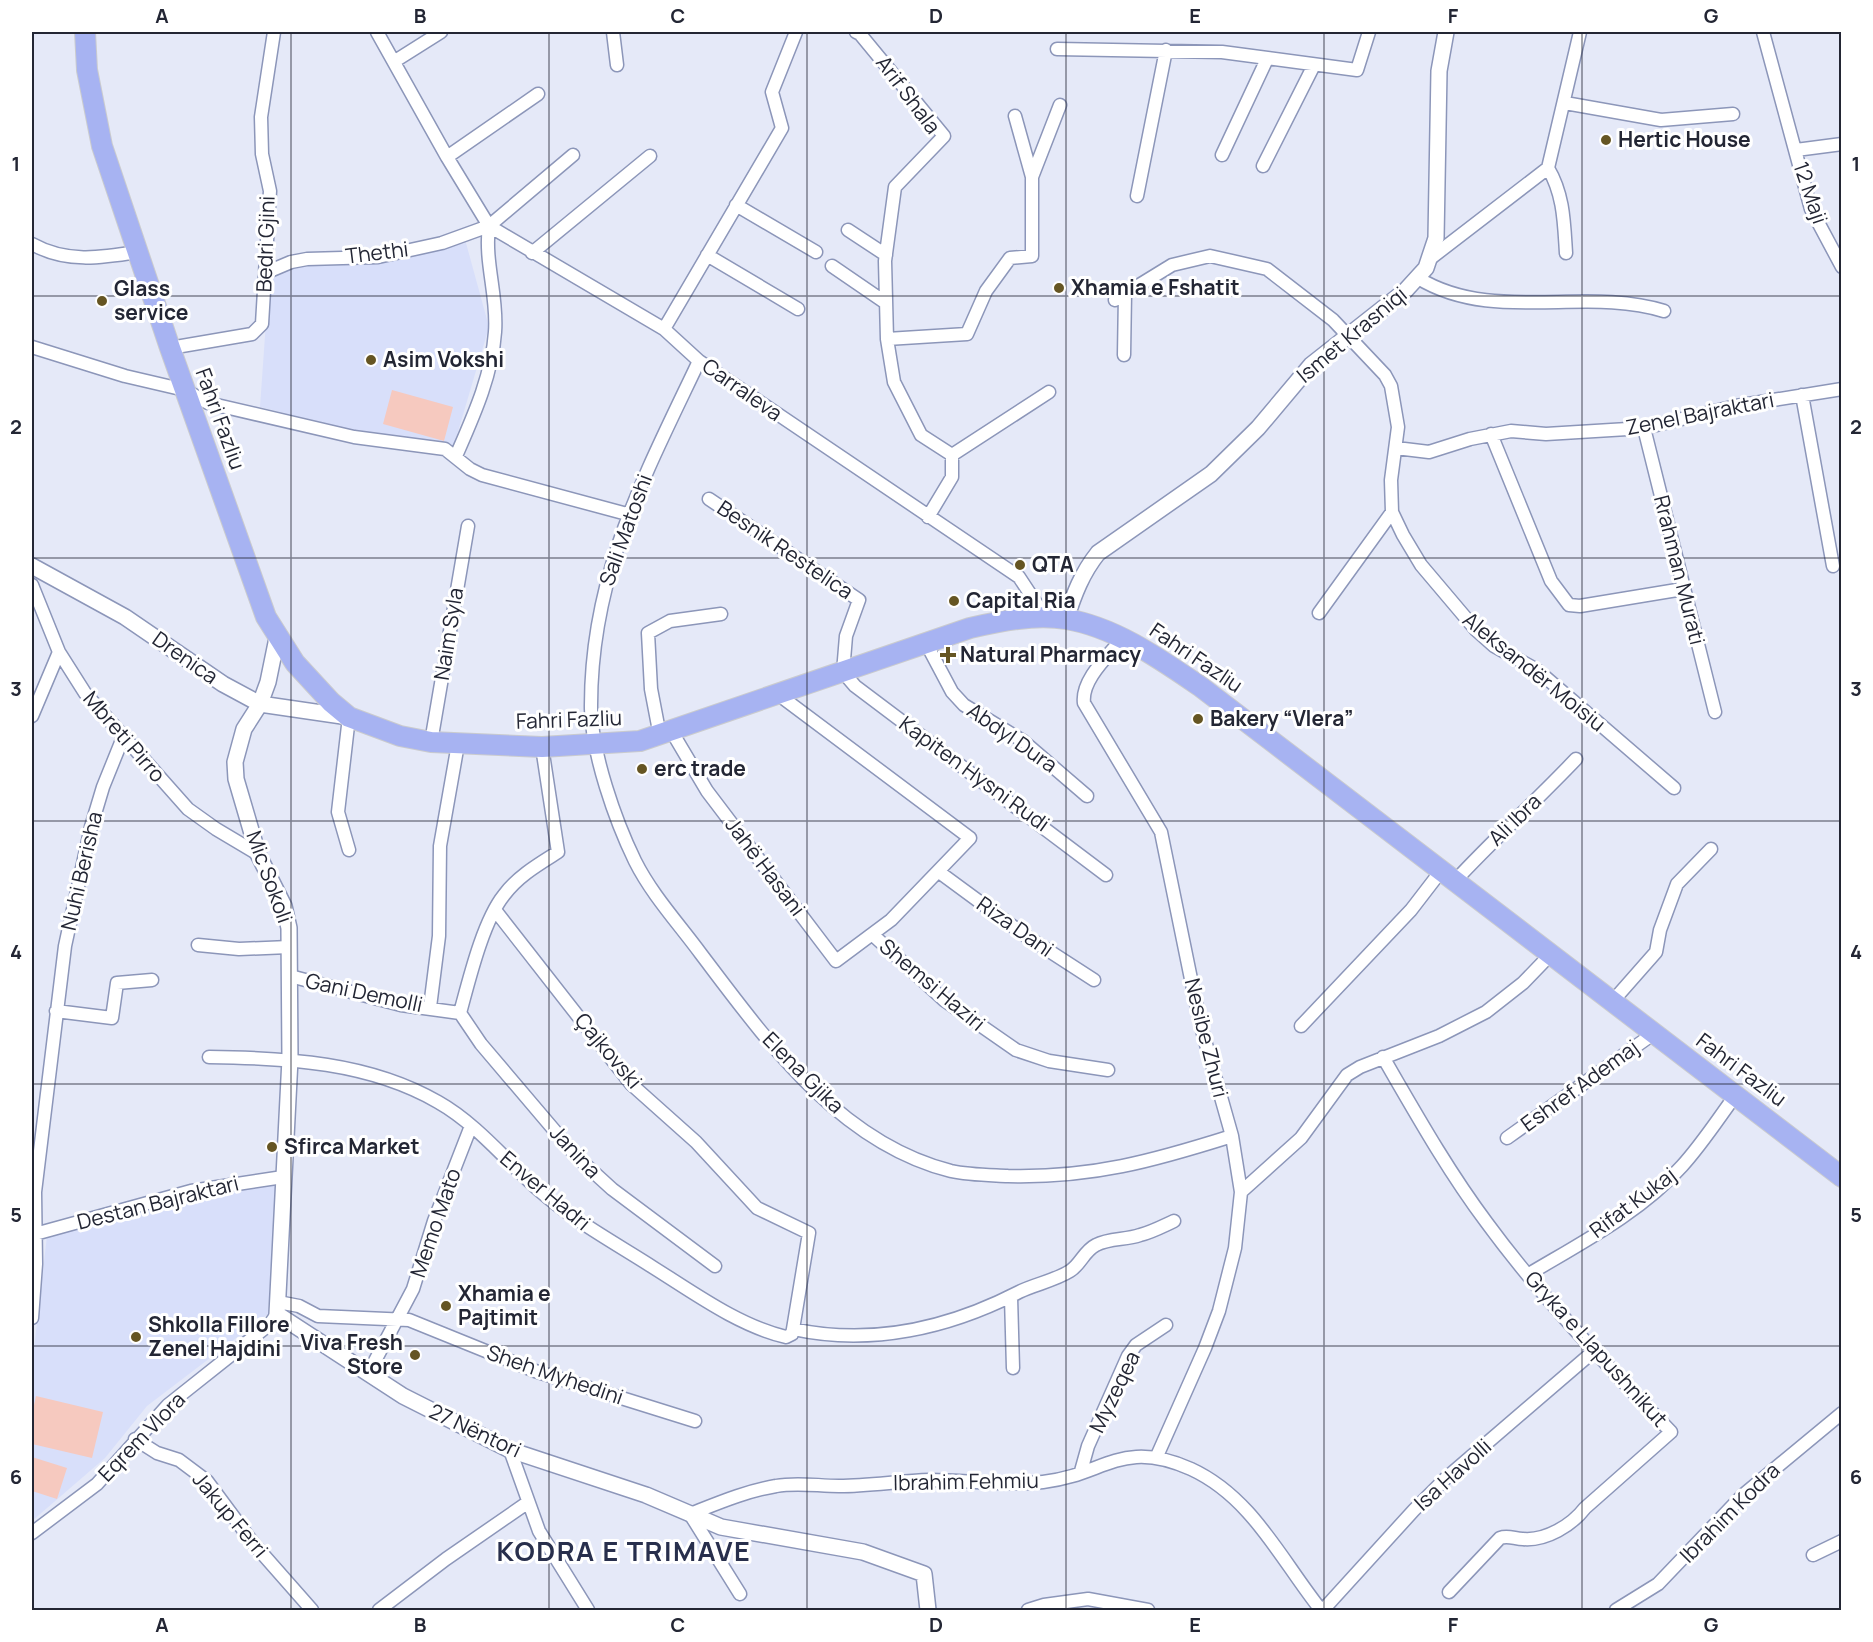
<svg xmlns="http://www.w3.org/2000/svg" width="1873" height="1642" viewBox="0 0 1873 1642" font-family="Manrope,sans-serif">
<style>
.built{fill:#d8dffa}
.green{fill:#f6c9bf}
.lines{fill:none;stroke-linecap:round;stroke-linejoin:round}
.minor-casing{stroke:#8c96b9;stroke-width:15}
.tertiary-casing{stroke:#8c96b9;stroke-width:18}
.primary-casing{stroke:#cacbce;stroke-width:22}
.minor{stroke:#fff;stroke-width:12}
.tertiary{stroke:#fff;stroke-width:15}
.primary{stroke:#a7b3f2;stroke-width:20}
.grid{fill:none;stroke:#232634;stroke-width:1.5;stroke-opacity:0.55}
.poi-dot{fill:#655523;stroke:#fff;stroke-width:2}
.labels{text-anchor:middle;stroke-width:6;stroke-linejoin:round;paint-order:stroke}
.street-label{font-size:21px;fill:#232634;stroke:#fff}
.poi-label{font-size:21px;font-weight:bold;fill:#232634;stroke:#fff;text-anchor:start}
.district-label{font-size:27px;font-weight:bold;letter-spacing:1.5px;fill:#282f4c;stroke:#fff}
.neatline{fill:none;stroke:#232634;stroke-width:2}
.grid-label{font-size:20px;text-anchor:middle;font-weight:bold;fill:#232634}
</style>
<rect width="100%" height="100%" fill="#e5e9f8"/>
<path class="built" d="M 466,243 L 489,327 L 454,445 L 353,430 L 260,407 L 269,279 L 286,268 L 335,261 L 379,260 Z
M 276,1182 L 268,1314 L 147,1406 L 105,1458 L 32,1521 L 32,1366 L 47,1236 L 197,1195 Z"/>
<path class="green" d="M 392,390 L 453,407 L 444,441 L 383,424 Z
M 36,1396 L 103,1412 L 92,1458 L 32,1444 L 32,1414 Z
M 32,1457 L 67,1468 L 57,1499 L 32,1491 Z"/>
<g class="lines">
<g class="minor-casing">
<path id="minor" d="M 377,32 L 447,157 L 489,226 L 664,329 L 699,361 L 1019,577 L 1046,618
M 613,32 L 617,65
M 856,32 L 860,34 L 944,136 L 895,187 L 885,261 L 887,339 L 894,382 L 921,435 L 952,455
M 1763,32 L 1811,209 L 1842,267
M 1057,49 L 1222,52 L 1357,70 L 1369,32
M 395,61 L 441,32
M 1565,103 L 1661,120 L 1733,114
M 1796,150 L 1842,144
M 1222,155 L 1267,59
M 447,157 L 538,94
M 1263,166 L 1314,65
M 1548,168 C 1564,195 1564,223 1566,253
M 1032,177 L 1060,105
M 1137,196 L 1166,50
M 736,205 L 816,252
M 848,230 L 886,255
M 32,244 C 66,263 100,258 137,252
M 532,253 L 650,156
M 707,255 L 798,309
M 1431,258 L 1548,168 L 1580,32
M 832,266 L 886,303
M 265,273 L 291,262 L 307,259 L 378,257 L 442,243 L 489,226 L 573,155
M 1418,278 C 1493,324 1586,286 1664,311
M 1115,300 L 1172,265 L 1210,256 L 1267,269 L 1333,320 L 1385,375 L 1391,386 L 1398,427 L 1391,480 L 1392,512 L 1403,535 L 1421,565 L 1476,630 L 1494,646 L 1537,670 L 1674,788
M 664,329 L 782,128 L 772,92 L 796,32
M 887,339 L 967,334 L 986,291 L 1010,258 L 1032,256 L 1032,177 L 1015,116
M 32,347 L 125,376 L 185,390 L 208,403 L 354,437 L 445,449 L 470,469 L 482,475 L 627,514
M 170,348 L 252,334 L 262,324 L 270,191 L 262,154 L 261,117 L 274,32
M 1124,355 L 1125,294
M 699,361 C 644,477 590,576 591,709 C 592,754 615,820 635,861 C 652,895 679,924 701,954 C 767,1041 839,1143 951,1171 C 969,1175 989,1175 1008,1176 C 1092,1178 1153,1161 1232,1136
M 1802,395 L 1833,566
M 1644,428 L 1715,712
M 1491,434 L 1551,581 L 1569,605 L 1580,606 L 1683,589
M 1396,448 L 1429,452 L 1470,439 L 1511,431 L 1546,434 L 1644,428 L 1736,406 L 1842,389
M 952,455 L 1049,392
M 456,456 C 473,417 492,376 495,332 C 498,296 484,262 489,226
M 709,499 L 859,600 L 846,636 L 843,672 L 855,686 L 1106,875
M 928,517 L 952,477 L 952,455
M 32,585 L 59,652 L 85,693 L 188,809 L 216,829 L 258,854
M 1319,613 L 1392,512
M 1122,639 C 1108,656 1081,680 1084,703 L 1161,832 L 1200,1023 L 1232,1136 L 1241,1192 L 1235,1248 L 1219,1311 L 1205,1348 L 1157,1456
M 926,643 L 952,692 L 964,705 L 1023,741 L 1087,796
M 32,716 L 59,652
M 672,732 L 707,791 L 836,961 L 891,920 L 970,838 L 779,695
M 660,736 L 651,689 L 648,633 L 670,621 L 721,614
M 431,742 L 468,526
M 349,850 L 338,812 L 349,717
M 939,872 L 1026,936 L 1094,980
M 1455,881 C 1494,839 1536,801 1576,759
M 495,910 L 631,1084 L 696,1142 L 757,1208 L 809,1233 L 793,1329
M 873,935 L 944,1000 L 1016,1050 L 1049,1061 L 1108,1070
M 198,945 L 239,949 L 289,947
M 290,976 L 401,1005 L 460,1013
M 1612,1002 L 1656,952 L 1660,930 L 1677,884 L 1711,849
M 430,1007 L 439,936 L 440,846 L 458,744
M 56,1011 L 112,1018 L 117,983 L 152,980
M 460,1013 L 481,1044 L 577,1157 L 612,1189 L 715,1266
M 460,1013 C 469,980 483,921 504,895 C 518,876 539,864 558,852 L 542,747
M 1301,1026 L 1411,910 L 1441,871
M 209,1057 C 287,1058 369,1062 438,1102 C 477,1124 507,1162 541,1192 C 576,1222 615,1243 654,1268 C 694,1293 739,1326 786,1337 L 792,1334 L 793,1329 C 871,1346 949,1328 1019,1292 C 1035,1284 1054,1281 1070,1271 C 1081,1264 1084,1251 1096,1245 C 1109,1238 1126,1240 1140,1235 C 1152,1232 1163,1226 1174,1221
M 1383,1057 C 1416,1114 1448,1171 1487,1223 C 1542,1298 1607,1365 1671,1432 L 1585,1508 C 1572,1525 1546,1541 1523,1539 C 1515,1539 1508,1535 1500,1538 L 1449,1592
M 1507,1138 L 1653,1034
M 1241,1192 L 1301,1138 L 1347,1075 L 1360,1067 L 1439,1036 L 1486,1012 L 1523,983 L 1550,955
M 35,1234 L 191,1191 L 283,1177
M 1529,1274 C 1581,1243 1641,1212 1682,1166 C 1702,1144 1718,1119 1735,1096
M 1011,1297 L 1013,1368
M 278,1302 L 299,1306 L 318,1316 L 409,1320 L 535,1371 L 695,1421
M 32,1318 L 36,1264 L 35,1192 L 65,946 L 91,827 L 103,787 L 124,735
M 368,1374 L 413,1289 L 434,1221 L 471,1126
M 135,1439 L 157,1453 L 179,1460 L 207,1481 L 253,1543 L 312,1610
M 510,1450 L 539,1531 L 588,1610
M 1081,1471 L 1088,1446 L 1128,1356 L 1136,1345 L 1166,1325
M 32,1533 L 97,1484 L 168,1405 L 270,1324 L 277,1314
M 1813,1555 L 1842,1541
M 740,1594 L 690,1514 C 718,1503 746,1491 776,1486 C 797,1482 818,1486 839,1486 C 869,1486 899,1481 930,1480 C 967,1480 1006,1486 1043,1482 C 1105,1475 1121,1438 1191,1469 C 1252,1497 1281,1560 1321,1610
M 379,1610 L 446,1559 L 527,1503
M 1028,1610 L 1044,1605 L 1088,1599 L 1148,1610
M 1323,1610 L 1414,1510 L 1445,1479 L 1594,1351
M 1616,1610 L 1658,1584 L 1743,1495 L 1842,1413"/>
</g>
<g class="tertiary-casing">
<path id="tertiary" d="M 32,566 L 125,617 L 223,684 L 260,704 L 349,717
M 1066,619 C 1074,594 1082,573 1098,553 L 1211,474 L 1258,428 L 1311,365 L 1405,291 L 1426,268 L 1436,238 L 1439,71 L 1446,32
M 277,638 L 268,682 L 260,704 L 244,729 L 235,762 L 236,779 L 258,854 L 284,906 L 289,928 L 290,1059 L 277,1314 L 403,1396 L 510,1450 L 646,1495 L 721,1527 L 863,1552 L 924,1574 L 928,1610"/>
</g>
<g class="primary-casing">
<path id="primary" d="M 85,32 L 87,70 L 102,146 L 170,348 L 266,617 L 295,663 L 331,702 L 349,717 L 400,736 L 431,742 L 542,747 L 640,741 L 970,628 C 1001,621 1034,614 1066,619 C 1115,627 1160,659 1201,687 L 1842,1177"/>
</g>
<use href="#minor" class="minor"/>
<use href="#tertiary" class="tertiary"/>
<use href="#primary" class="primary"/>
</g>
<path class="grid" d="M 291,32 L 291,1610M 549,32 L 549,1610M 807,32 L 807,1610M 1066,32 L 1066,1610M 1324,32 L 1324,1610M 1582,32 L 1582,1610M 32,296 L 1842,296M 32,558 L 1842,558M 32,821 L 1842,821M 32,1084 L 1842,1084M 32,1346 L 1842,1346"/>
<g class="poi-dot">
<circle cx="1606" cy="140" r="6"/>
<circle cx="1059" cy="288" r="6"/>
<circle cx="102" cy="301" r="6"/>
<circle cx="371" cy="360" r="6"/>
<circle cx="1020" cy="565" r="6"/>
<circle cx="954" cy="601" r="6"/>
<path d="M945 646h6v6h6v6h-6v6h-6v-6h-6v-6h6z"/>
<circle cx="1198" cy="719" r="6"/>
<circle cx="642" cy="769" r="6"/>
<circle cx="272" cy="1147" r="6"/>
<circle cx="446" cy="1306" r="6"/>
<circle cx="136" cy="1337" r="6"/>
<circle cx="415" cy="1355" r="6"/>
</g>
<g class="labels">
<g class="street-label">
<text transform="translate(908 95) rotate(53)" y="7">Arif Shala</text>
<text transform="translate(1810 193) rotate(71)" y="7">12 Maji</text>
<text transform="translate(266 244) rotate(-88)" y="7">Bedri Gjini</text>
<text transform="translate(377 253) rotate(-7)" y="7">Thethi</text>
<text transform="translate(1352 335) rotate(-40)" y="7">Ismet Krasniqi</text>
<text transform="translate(742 390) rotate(35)" y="7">Carraleva</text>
<text transform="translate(1700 414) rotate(-11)" y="7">Zenel Bajraktari</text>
<text transform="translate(220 419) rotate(70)" y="7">Fahri Fazliu</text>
<text transform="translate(626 530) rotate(-70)" y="7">Sali Matoshi</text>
<text transform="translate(785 550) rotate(34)" y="7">Besnik Restelica</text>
<text transform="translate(1679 570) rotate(76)" y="7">Rrahman Murati</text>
<text transform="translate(449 634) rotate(-81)" y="7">Naim Syla</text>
<text transform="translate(185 658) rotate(35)" y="7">Drenica</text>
<text transform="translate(1196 658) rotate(34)" y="7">Fahri Fazliu</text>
<text transform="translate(1534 672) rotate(39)" y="7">Aleksandër Moisiu</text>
<text transform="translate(569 720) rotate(-2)" y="7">Fahri Fazliu</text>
<text transform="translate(124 737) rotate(49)" y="7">Mbreti Pirro</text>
<text transform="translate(1012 738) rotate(35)" y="7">Abdyl Dura</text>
<text transform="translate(974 774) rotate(36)" y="7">Kapiten Hysni Rudi</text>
<text transform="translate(1515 820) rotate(-44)" y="7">Ali Ibra</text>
<text transform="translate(765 867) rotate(53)" y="7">Jahë Hasani</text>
<text transform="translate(82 871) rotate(-77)" y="7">Nuhi Berisha</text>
<text transform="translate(269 877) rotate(70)" y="7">Mic Sokoli</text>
<text transform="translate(1015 927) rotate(35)" y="7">Riza Dani</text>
<text transform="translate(932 985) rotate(40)" y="7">Shemsi Haziri</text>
<text transform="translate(364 993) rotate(12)" y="7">Gani Demolli</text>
<text transform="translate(1206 1038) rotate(76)" y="7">Nesibe Zhuri</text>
<text transform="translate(608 1051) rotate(50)" y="7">Çajkovski</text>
<text transform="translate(1741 1070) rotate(37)" y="7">Fahri Fazliu</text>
<text transform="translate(803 1073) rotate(45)" y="7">Elena Gjika</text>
<text transform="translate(1580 1086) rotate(-36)" y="7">Eshref Ademaj</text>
<text transform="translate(575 1152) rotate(47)" y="7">Janina</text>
<text transform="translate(545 1191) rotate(40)" y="7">Enver Hadri</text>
<text transform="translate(158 1203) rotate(-14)" y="7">Destan Bajraktari</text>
<text transform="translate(1633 1203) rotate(-37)" y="7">Rifat Kukaj</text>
<text transform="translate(436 1223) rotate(-71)" y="7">Memo Mato</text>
<text transform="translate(1596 1349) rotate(48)" y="7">Gryka e Llapushnikut</text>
<text transform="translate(555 1375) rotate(19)" y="7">Sheh Myhedini</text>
<text transform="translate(1115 1392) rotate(-64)" y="7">Myzeqea</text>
<text transform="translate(475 1431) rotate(25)" y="7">27 Nëntori</text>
<text transform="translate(142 1437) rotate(-46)" y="7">Eqrem Vlora</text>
<text transform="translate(1453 1475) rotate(-42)" y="7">Isa Havolli</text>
<text transform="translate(966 1482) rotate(-1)" y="7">Ibrahim Fehmiu</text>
<text transform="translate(1730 1513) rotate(-45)" y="7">Ibrahim Kodra</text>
<text transform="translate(230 1515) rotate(50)" y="7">Jakup Ferri</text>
</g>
<g class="poi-label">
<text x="1618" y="147">Hertic House</text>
<text x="1071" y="295">Xhamia e Fshatit</text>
<text x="114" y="296">Glass<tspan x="114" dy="24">service</tspan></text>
<text x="383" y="367">Asim Vokshi</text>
<text x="1032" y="572">QTA</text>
<text x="966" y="608">Capital Ria</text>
<text x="960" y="662">Natural Pharmacy</text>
<text x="1210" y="726">Bakery “Vlera”</text>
<text x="654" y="776">erc trade</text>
<text x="284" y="1154">Sfirca Market</text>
<text x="458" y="1301">Xhamia e<tspan x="458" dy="24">Pajtimit</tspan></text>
<text x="148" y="1332">Shkolla Fillore<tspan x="148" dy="24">Zenel Hajdini</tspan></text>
<text x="403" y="1350" text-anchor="end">Viva Fresh<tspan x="403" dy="24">Store</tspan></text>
</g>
<g class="district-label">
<text x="624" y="1561">KODRA E TRIMAVE</text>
</g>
</g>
<rect width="1873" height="1642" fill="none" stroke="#ffffff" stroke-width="66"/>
<rect x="33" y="33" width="1807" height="1576" class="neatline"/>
<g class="grid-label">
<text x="162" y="23">A</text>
<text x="420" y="23">B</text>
<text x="678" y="23">C</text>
<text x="936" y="23">D</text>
<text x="1195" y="23">E</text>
<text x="1453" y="23">F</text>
<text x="1711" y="23">G</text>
<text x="16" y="171">1</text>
<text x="1856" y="171">1</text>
<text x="16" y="434">2</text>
<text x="1856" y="434">2</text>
<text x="16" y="696">3</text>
<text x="1856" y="696">3</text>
<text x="16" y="959">4</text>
<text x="1856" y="959">4</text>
<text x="16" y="1222">5</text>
<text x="1856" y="1222">5</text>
<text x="16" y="1484">6</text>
<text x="1856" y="1484">6</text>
<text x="162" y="1632">A</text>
<text x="420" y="1632">B</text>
<text x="678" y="1632">C</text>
<text x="936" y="1632">D</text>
<text x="1195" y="1632">E</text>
<text x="1453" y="1632">F</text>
<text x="1711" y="1632">G</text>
</g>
</svg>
